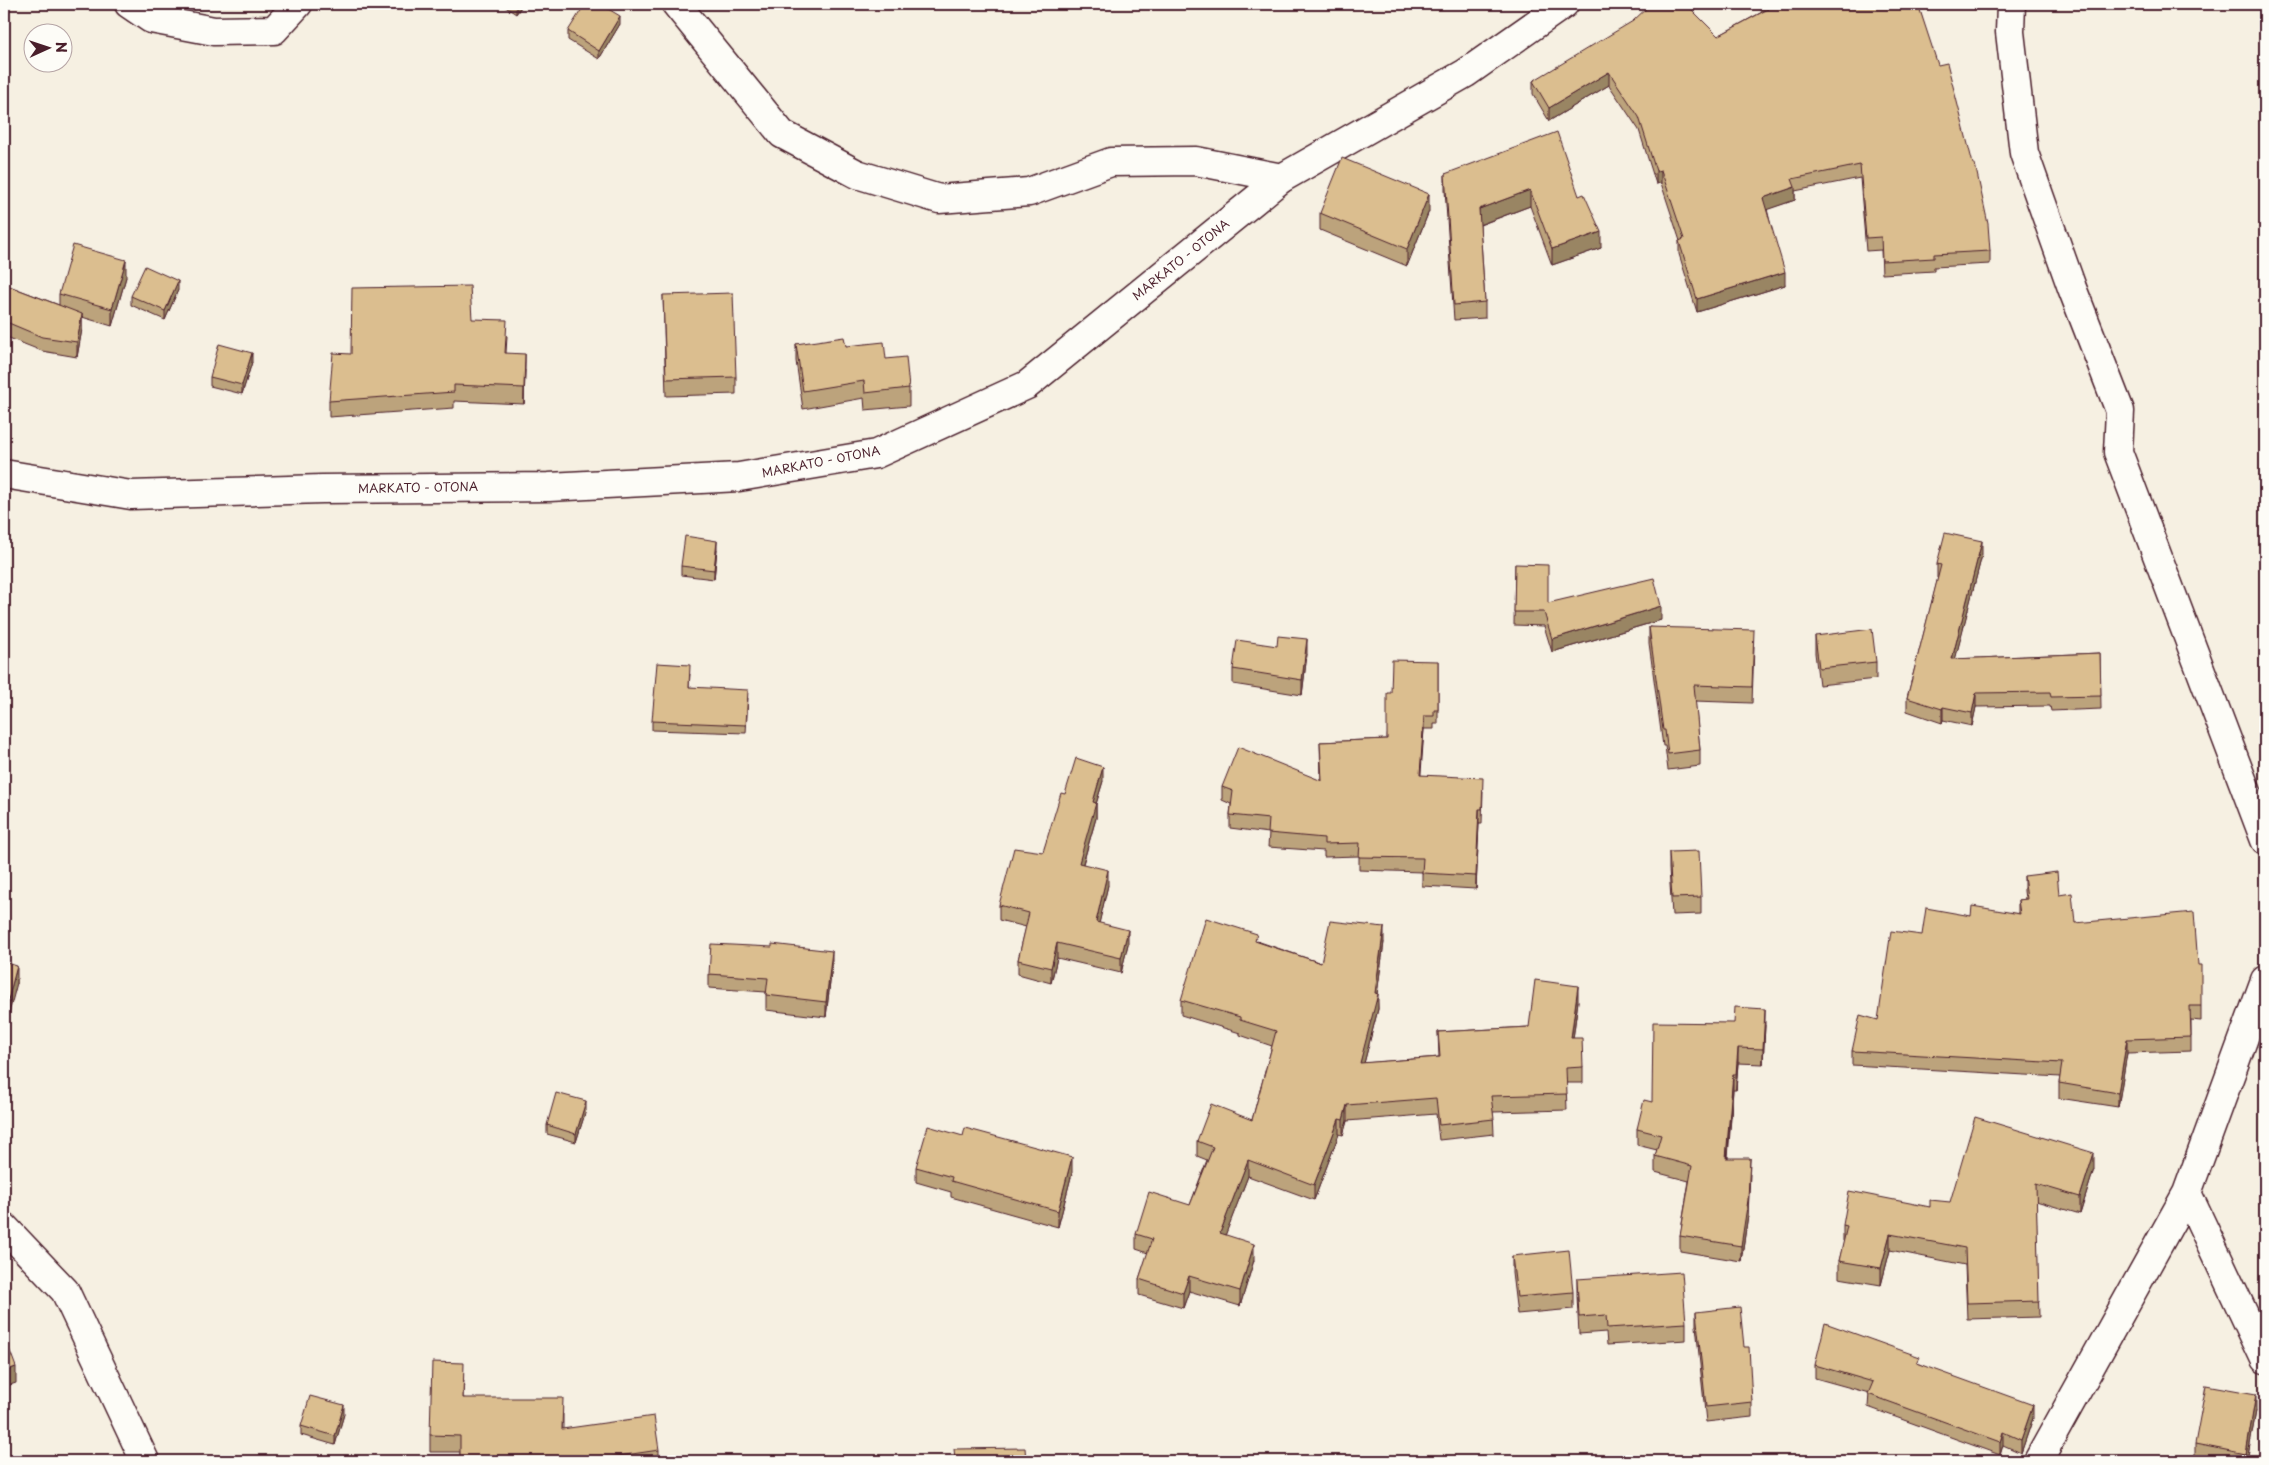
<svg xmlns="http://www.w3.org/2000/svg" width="2269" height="1465" viewBox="0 0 2269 1465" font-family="'Playpen Sans',sans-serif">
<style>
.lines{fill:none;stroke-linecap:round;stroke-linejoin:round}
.minor-casing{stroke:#4a1f2b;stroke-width:31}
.major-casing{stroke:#4a1f2b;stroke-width:31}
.minor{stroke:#fdfcf7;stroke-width:28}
.major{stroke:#fdfcf7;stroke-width:28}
.wall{fill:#bca37b;stroke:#4a1f2b}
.shaded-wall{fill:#998564;stroke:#4a1f2b}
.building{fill:#dbbe8f;stroke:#4a1f2b}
.labels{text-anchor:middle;stroke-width:5;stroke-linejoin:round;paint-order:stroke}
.street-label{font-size:12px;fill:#4a1f2b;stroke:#fdfcf7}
</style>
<rect width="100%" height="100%" fill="#f6f0e2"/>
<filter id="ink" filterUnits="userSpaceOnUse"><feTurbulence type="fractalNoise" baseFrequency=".02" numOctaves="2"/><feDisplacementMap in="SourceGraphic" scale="10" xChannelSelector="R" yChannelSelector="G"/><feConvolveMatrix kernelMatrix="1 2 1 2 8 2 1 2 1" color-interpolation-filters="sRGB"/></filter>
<g filter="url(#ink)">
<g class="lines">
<g class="minor-casing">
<path id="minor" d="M 129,4 L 151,19 L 214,31 L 274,30 L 298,4
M 676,4 L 782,134 L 857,174 L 939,199 L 1029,192 L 1111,162 L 1196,161 L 1282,178
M 2011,4 L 2010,32 L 2024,153 L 2072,288 L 2120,411 L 2118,452 L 2265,840
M 2265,980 L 2187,1193 L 2265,1359
M 4,1227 L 65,1291 L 145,1461
M 2038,1461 L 2187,1193"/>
</g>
<g class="major-casing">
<path id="major" d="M 4,474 L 131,495 L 322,489 L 549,487 L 739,477 L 876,454 L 1027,385 L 1282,178 L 1466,73 L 1564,4"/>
</g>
<use href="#minor" class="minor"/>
<use href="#major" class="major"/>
</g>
<path class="wall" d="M 501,4 L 523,4 L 516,14 Z
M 1757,4 L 1918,4 L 1990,251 L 1990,264 L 1934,267 L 1934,271 L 1882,274 L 1881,250 L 1866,251 L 1860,178 L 1795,191 L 1795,200 L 1767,209 L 1785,285 L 1697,312 L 1679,254 L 1679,241 L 1680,241 L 1661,183 L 1656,184 L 1639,130 L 1609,85 L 1549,121 L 1533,94 L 1533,81 L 1718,36 L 1762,12 Z
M 620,24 L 599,59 L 568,40 L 568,31 Z
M 1445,174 L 1579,196 L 1601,248 L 1552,265 L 1530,206 L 1480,225 L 1485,302 L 1485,318 L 1454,320 L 1445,190 Z
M 1429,211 L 1407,266 L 1320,230 L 1320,213 Z
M 126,277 L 112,326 L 82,317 L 82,329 L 77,357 L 42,351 L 4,336 L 4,284 L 59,305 L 59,294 Z
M 178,290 L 165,320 L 131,305 L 131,296 Z
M 663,295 L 736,377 L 736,394 L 666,396 Z
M 472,319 L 507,336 L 506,353 L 525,370 L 524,404 L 454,401 L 454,408 L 329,417 L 329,401 L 351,354 Z
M 796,344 L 846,346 L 886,359 L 909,388 L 909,406 L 865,410 L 864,398 L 803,409 L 796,361 Z
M 252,362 L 242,394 L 210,386 L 210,377 Z
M 717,549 L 714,579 L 681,575 L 681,566 Z
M 1982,555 L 1955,659 L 2100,653 L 2101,709 L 2051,711 L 2050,706 L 1976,707 L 1972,726 L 1943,720 L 1942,723 L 1907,711 L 1907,698 L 1938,578 L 1937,578 L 1937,564 Z
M 1515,564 L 1548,603 L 1661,620 L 1552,652 L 1544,626 L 1514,625 Z
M 1649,627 L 1754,646 L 1752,703 L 1695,701 L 1700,750 L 1700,766 L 1668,770 L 1665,746 L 1663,746 L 1649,643 Z
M 1815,636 L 1876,662 L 1876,679 L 1819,685 L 1815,653 Z
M 1307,654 L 1302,695 L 1233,684 L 1233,669 Z
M 1438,661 L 1438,724 L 1434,724 L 1434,729 L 1424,729 L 1420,775 L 1483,791 L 1482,823 L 1479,823 L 1476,889 L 1422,886 L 1422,872 L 1359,870 L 1359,856 L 1324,857 L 1324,851 L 1268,847 L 1269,833 L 1230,828 L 1230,815 L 1231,804 L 1222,800 L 1222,787 L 1321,780 L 1320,742 L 1387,739 L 1391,693 Z
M 690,674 L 689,687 L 748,698 L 746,733 L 652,730 L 652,721 Z
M 1103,781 L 1096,804 L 1096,818 L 1083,864 L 1108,885 L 1099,923 L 1128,944 L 1121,973 L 1057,958 L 1051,983 L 1018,974 L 1018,960 L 1026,927 L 999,920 L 999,905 L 1043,852 L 1065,794 Z
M 1669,852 L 1701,897 L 1701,914 L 1672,915 L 1669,869 Z
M 2024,876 L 2059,895 L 2075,923 L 2201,1006 L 2201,1021 L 2191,1020 L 2191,1051 L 2127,1053 L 2118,1107 L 2059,1098 L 2059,1083 L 2060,1077 L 1852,1065 L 1852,1051 L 1878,1020 L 1922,935 L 1971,916 L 2018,914 L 2018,900 L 2025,899 L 2024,891 Z
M 1257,941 L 1321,963 L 1384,942 L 1377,994 L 1378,1009 L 1364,1063 L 1439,1057 L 1438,1032 L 1529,1027 L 1578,1001 L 1573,1038 L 1583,1067 L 1583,1083 L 1566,1083 L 1567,1110 L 1493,1112 L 1494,1134 L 1439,1140 L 1436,1114 L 1347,1121 L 1343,1135 L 1339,1134 L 1314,1200 L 1248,1176 L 1225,1235 L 1254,1260 L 1240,1306 L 1189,1291 L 1183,1308 L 1139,1295 L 1139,1279 L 1148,1253 L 1136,1249 L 1136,1234 L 1190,1205 L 1207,1160 L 1197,1156 L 1197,1141 L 1252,1120 L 1272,1046 L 1240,1035 L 1240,1033 L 1181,1015 L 1181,1000 Z
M 832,965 L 826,1017 L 766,1010 L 766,992 L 709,988 L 709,974 Z
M 1765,1025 L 1763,1064 L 1738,1063 L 1736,1090 L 1733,1090 L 1728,1158 L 1750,1174 L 1748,1215 L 1741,1261 L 1680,1251 L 1680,1236 L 1689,1181 L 1655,1172 L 1655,1156 L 1657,1150 L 1637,1145 L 1637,1129 L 1652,1102 Z
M 586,1110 L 576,1142 L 547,1134 L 547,1125 Z
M 963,1136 L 1072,1173 L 1058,1227 L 951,1197 L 951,1192 L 916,1182 L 916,1167 Z
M 2094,1169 L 2080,1214 L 2036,1201 L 2039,1317 L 1967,1319 L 1965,1265 L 1890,1250 L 1881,1285 L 1839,1278 L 1839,1261 L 1844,1242 L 1843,1241 L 1843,1225 L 1930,1207 Z
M 1512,1256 L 1573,1292 L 1573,1309 L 1517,1314 L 1512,1273 Z
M 1577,1279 L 1686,1323 L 1686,1340 L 1607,1345 L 1606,1332 L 1579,1334 L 1577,1296 Z
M 1696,1312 L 1744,1347 L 1752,1402 L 1752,1417 L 1706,1422 L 1696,1326 Z
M 1920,1364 L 2033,1418 L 2021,1453 L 2003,1445 L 2000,1455 L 1868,1407 L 1869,1393 L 1815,1378 L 1815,1365 Z
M 464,1380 L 463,1398 L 563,1414 L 563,1429 L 659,1450 L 659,1461 L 460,1461 L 460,1452 L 430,1452 L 430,1435 Z
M 2256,1411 L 2247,1461 L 2195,1461 L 2195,1444 Z
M 344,1414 L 335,1445 L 301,1435 L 301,1426 Z"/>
<path class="shaded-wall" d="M 517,4 L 523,4 L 516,14 L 516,5 Z
M 620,16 L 620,24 L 599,59 L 599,51 Z
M 1609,72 L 1609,85 L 1549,121 L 1549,108 Z
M 1661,170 L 1661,183 L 1656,184 L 1656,171 Z
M 1795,187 L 1795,200 L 1763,211 L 1763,198 Z
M 1530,190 L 1530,206 L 1479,225 L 1479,209 Z
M 1429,194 L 1429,211 L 1407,266 L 1407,249 Z
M 1601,232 L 1601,248 L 1552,265 L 1552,249 Z
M 126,260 L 126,277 L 112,326 L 112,309 Z
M 1785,272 L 1785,285 L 1697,312 L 1697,299 Z
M 178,281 L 178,290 L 165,320 L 165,311 Z
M 82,314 L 82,329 L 77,357 L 77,342 Z
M 252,353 L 252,362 L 242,394 L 242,385 Z
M 525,354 L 525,370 L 524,404 L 524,388 Z
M 717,541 L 717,549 L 714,579 L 714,570 Z
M 1982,541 L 1982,555 L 1952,672 L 1952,659 Z
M 1661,606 L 1661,620 L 1552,652 L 1552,639 Z
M 1307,639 L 1307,654 L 1302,695 L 1302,680 Z
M 1976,693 L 1976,707 L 1972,726 L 1972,713 Z
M 1943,707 L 1943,720 L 1942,723 L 1942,709 Z
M 1424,716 L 1424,729 L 1420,788 L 1420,775 Z
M 1103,767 L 1103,781 L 1096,804 L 1096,818 L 1079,877 L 1079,863 L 1093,802 Z
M 1479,809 L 1479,823 L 1476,889 L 1476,876 Z
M 1108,870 L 1108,885 L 1096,937 L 1096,922 Z
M 1384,927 L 1384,942 L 1376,1002 L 1378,994 L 1378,1009 L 1360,1079 L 1360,1063 L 1375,993 Z
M 1128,930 L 1128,944 L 1121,973 L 1121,958 Z
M 1057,943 L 1057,958 L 1051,983 L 1051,968 Z
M 832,951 L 832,965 L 826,1017 L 826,1002 Z
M 17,966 L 17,983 L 4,1032 L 4,1015 Z
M 1578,986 L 1578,1001 L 1571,1054 L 1571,1038 Z
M 1765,1009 L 1765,1025 L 1763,1064 L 1763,1049 Z
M 2127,1039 L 2127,1053 L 2118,1107 L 2118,1093 Z
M 1738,1048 L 1738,1063 L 1736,1090 L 1736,1074 Z
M 1733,1074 L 1733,1090 L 1726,1173 L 1726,1158 Z
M 586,1101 L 586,1110 L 576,1142 L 576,1134 Z
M 1347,1105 L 1347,1121 L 1343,1135 L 1343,1120 Z
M 1339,1119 L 1339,1134 L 1314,1200 L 1314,1185 Z
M 2094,1153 L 2094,1169 L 2080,1214 L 2080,1197 Z
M 1072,1157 L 1072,1173 L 1058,1227 L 1058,1211 Z
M 1750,1158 L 1748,1215 L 1741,1261 L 1741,1246 Z
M 1248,1160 L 1248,1176 L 1220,1249 L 1220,1233 Z
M 1890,1234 L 1890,1250 L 1881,1285 L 1881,1268 Z
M 1254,1244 L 1254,1260 L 1240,1306 L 1240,1291 Z
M 1189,1276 L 1189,1291 L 1183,1308 L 1183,1293 Z
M 16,1367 L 16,1383 L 4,1387 L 4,1371 Z
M 2256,1394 L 2256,1411 L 2247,1461 L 2246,1461 L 2246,1454 Z
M 344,1405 L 344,1414 L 335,1445 L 335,1436 Z
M 2033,1405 L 2033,1418 L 2021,1453 L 2021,1440 Z
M 2003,1432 L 2003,1445 L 2000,1455 L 2000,1442 Z"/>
<path class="building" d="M 585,4 L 600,4 L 620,16 L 599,51 L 568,31 Z
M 1651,4 L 1686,4 L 1718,36 L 1768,9 L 1765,4 L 1918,4 L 1938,65 L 1947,63 L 1973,164 L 1975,164 L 1988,224 L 1990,251 L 1934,254 L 1934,258 L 1882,261 L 1881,237 L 1866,238 L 1860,165 L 1792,179 L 1795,187 L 1763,198 L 1785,272 L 1697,299 L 1679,241 L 1684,239 L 1661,170 L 1656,171 L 1639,117 L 1609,72 L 1549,108 L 1533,81 L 1633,21 Z
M 1557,132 L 1579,196 L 1584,194 L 1601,232 L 1552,249 L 1530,190 L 1479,209 L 1485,302 L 1454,305 L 1445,174 Z
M 1342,158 L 1429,194 L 1407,249 L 1320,213 Z
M 73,245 L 126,260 L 112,309 L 59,294 Z
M 145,266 L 178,281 L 165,311 L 131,296 Z
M 4,284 L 82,314 L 77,342 L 42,337 L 4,321 Z
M 470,286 L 472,319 L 507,320 L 505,353 L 525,354 L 524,388 L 454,385 L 454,392 L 329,401 L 333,353 L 351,354 L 352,288 Z
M 733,293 L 736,377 L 666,379 L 663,295 Z
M 844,337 L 846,346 L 884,342 L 886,359 L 906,357 L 909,388 L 865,393 L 864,381 L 803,391 L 796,344 Z
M 219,344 L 252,353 L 242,385 L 210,377 Z
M 1945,533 L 1982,541 L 1952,659 L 2100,653 L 2101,696 L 2051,697 L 2050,692 L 1976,693 L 1972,713 L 1943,707 L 1942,709 L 1907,698 L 1941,565 L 1937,564 Z
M 685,536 L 717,541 L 714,570 L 681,566 Z
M 1515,564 L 1548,565 L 1548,603 L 1654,578 L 1661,606 L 1552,639 L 1544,612 L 1514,612 Z
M 1649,627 L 1754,630 L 1752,687 L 1694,685 L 1700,750 L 1668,754 L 1665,730 L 1663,730 Z
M 1872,629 L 1876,662 L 1819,668 L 1815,636 Z
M 1278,636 L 1307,639 L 1302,680 L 1233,669 L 1237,640 L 1277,646 Z
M 1392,660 L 1438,661 L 1438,710 L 1434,710 L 1434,716 L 1424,716 L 1420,775 L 1483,778 L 1482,809 L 1479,809 L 1476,876 L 1422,873 L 1423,858 L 1359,857 L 1360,843 L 1324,844 L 1324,838 L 1268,833 L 1269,819 L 1230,815 L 1233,791 L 1222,787 L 1238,747 L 1322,781 L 1320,742 L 1387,739 L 1387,693 L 1391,693 Z
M 657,663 L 690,665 L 689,687 L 748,690 L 746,725 L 652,721 Z
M 1076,758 L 1103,767 L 1093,802 L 1096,803 L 1079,863 L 1108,870 L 1096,922 L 1128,930 L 1121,958 L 1057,943 L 1051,968 L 1018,960 L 1029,913 L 999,905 L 1014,848 L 1043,852 L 1061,793 L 1065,794 Z
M 1699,851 L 1701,897 L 1672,898 L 1669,852 Z
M 2057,872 L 2059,895 L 2072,893 L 2075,923 L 2194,912 L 2198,965 L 2201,965 L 2201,1006 L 2190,1006 L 2191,1037 L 2127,1039 L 2118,1093 L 2059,1083 L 2062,1063 L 1852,1051 L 1860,1015 L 1878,1020 L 1891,931 L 1922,935 L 1926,908 L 1971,916 L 1972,906 L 2020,914 L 2018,900 L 2027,899 L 2024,876 Z
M 1206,918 L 1257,934 L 1255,941 L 1321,963 L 1330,921 L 1384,927 L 1375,993 L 1378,994 L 1360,1063 L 1440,1057 L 1438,1032 L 1529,1027 L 1535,980 L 1578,986 L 1571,1038 L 1582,1038 L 1583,1067 L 1566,1068 L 1567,1094 L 1491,1096 L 1494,1119 L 1439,1125 L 1436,1098 L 1347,1105 L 1343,1120 L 1339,1119 L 1314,1185 L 1248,1160 L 1220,1233 L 1254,1244 L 1240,1291 L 1189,1276 L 1183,1293 L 1139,1279 L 1152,1239 L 1136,1234 L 1149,1192 L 1190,1205 L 1213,1147 L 1197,1141 L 1211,1104 L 1252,1120 L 1276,1031 L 1240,1020 L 1240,1017 L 1181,1000 Z
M 711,944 L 772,947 L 772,944 L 832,951 L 826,1002 L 766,995 L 768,978 L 709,974 Z
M 4,962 L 17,966 L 4,1015 Z
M 1735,1007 L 1765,1009 L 1763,1049 L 1738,1048 L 1736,1074 L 1733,1074 L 1726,1158 L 1750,1158 L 1748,1200 L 1741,1246 L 1680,1236 L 1692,1166 L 1655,1156 L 1661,1135 L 1637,1129 L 1644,1100 L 1652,1102 L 1653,1022 L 1734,1023 Z
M 556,1093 L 586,1101 L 576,1134 L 547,1125 Z
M 1975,1117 L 2094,1153 L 2080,1197 L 2036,1184 L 2039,1301 L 1967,1303 L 1965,1248 L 1890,1234 L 1881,1268 L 1839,1261 L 1847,1226 L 1843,1225 L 1849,1191 L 1930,1207 L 1930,1200 L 1950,1202 Z
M 928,1126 L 963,1136 L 965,1128 L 1072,1157 L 1058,1211 L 951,1181 L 952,1177 L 916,1167 Z
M 1569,1250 L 1573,1292 L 1517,1297 L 1512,1256 Z
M 1682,1272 L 1686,1323 L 1607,1328 L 1606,1315 L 1579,1317 L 1577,1279 Z
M 1740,1307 L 1744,1347 L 1749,1347 L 1752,1402 L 1706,1407 L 1696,1312 Z
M 1825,1323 L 1920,1357 L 1917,1363 L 2033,1405 L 2021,1440 L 2003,1432 L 2000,1442 L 1868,1394 L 1873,1382 L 1815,1365 Z
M 5,1338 L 16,1367 L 4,1371 L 4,1339 Z
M 432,1362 L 464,1363 L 463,1398 L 563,1398 L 562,1429 L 654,1416 L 659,1450 L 612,1457 L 612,1461 L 460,1461 L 460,1436 L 430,1435 Z
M 2206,1385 L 2256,1394 L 2246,1454 L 2195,1444 Z
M 310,1396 L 344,1405 L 335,1436 L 301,1426 Z
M 1025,1448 L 1026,1461 L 937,1461 L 937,1459 L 955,1458 L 954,1449 Z"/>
</g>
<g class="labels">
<g class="street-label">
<text transform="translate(1181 260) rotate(-39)" y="4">MARKATO - OTONA</text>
<text transform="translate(821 462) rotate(-11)" y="4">MARKATO - OTONA</text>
<text transform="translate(418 488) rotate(-1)" y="4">MARKATO - OTONA</text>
</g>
</g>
<rect width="2269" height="1465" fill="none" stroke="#fdfcf7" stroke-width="20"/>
<rect x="10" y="10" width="2249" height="1445" fill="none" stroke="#4a1f2b" stroke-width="2" filter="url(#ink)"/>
<g transform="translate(48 48) rotate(87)"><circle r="24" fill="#fdfcf7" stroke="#b5a4a5"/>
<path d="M0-4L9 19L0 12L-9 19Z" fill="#4a1f2b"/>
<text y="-8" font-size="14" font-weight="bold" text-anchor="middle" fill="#4a1f2b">N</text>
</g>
</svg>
